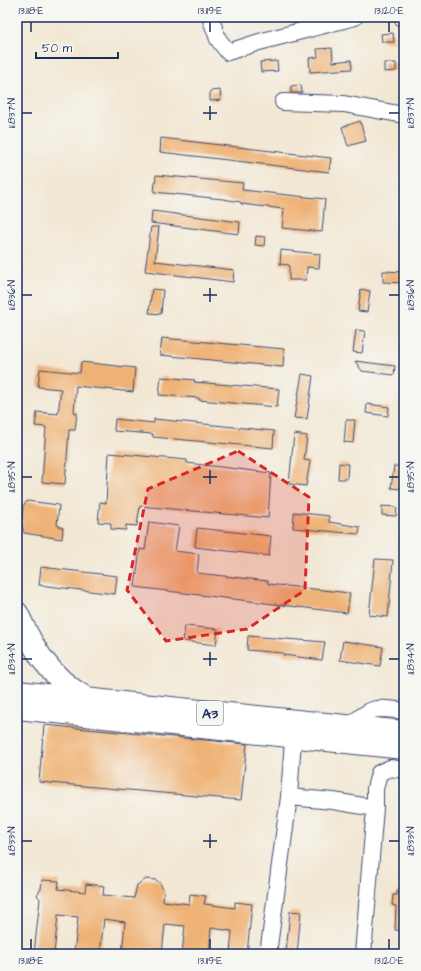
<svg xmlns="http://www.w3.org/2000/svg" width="421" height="971" viewBox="0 0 421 971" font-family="'Architects Daughter',sans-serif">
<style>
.building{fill:#efb276}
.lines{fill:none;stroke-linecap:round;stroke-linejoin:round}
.minor-casing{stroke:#3b4b70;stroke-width:18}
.highway-casing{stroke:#3b4b70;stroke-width:24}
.minor{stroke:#fff;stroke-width:16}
.highway{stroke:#fff;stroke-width:22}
.marked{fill:#d62828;fill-opacity:0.2;stroke:#d62828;stroke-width:3;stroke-dasharray:8 5;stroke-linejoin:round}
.ticks{fill:none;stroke:#1b2f5e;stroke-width:1.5}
.labels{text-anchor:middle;stroke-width:4;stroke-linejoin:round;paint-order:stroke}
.shield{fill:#f6f6f2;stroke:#5d6b8a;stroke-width:1}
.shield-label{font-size:14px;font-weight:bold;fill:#1b2f5e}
.neatline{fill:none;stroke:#1b2f5e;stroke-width:1.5}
.ticks-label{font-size:10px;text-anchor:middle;fill:#1b2f5e}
</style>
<rect width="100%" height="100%" fill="#f6f6f2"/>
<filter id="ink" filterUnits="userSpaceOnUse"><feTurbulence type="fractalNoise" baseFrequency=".025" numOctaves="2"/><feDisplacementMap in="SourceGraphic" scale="8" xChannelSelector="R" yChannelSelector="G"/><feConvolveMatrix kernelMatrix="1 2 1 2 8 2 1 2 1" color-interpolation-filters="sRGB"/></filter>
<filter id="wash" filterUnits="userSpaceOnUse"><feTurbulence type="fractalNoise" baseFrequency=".012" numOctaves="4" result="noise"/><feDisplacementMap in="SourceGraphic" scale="16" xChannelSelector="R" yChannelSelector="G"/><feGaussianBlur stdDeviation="0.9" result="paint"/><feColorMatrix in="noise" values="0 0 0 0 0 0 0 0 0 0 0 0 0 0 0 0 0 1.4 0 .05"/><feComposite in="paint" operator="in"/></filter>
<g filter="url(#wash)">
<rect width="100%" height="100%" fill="#f2e7d3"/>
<g id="blocks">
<path class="building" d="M 393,33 L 394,42 L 382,42 L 381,34 Z
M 332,48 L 333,62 L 351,60 L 352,69 L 310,72 L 309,58 L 318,57 L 317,49 Z
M 277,61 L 278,71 L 261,72 L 260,62 Z
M 384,63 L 396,63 L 396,71 L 384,72 Z
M 301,85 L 302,93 L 291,93 L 291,86 Z
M 220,90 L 221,100 L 210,101 L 210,91 Z
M 360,121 L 366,141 L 348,146 L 342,127 Z
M 161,138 L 331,158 L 329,172 L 160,152 Z
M 156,175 L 243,183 L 242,190 L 325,199 L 322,232 L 282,228 L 284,209 L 241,204 L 241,202 L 223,199 L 154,192 Z
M 152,211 L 240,222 L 239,234 L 151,223 Z
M 151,227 L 159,227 L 155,261 L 234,270 L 233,282 L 145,271 Z
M 256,236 L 265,237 L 264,246 L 255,245 Z
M 281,250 L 320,254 L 319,268 L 307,267 L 306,280 L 289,280 L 289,265 L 280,264 Z
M 383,271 L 404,272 L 404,283 L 383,282 Z
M 152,289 L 163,290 L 161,314 L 149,313 Z
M 361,289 L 370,291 L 367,312 L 358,311 Z
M 356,330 L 365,331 L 362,353 L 353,352 Z
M 162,338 L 284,349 L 283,367 L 160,355 Z
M 355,361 L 395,366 L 394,375 L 362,371 Z
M 81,362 L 135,368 L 133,392 L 76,386 L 74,412 L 77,413 L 75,430 L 69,430 L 65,484 L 42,482 L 46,427 L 35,426 L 37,412 L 58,414 L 61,389 L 38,387 L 40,369 L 80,373 Z
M 302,374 L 313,376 L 307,419 L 294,418 Z
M 161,377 L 195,380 L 194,382 L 279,389 L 277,407 L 199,400 L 199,398 L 159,395 Z
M 367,404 L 389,407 L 388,416 L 366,413 Z
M 115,419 L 154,423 L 154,419 L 274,431 L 273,448 L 153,437 L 153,434 L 114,431 Z
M 346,420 L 355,420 L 353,443 L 344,442 Z
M 294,434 L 307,436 L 304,460 L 310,461 L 306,486 L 289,484 Z
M 109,453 L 187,460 L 187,463 L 271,473 L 268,518 L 140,506 L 137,526 L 126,525 L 126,530 L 111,529 L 111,523 L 98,522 L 100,502 L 106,503 Z
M 339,463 L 348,464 L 347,479 L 338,479 Z
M 394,466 L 403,467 L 400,489 L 391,488 Z
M 27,501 L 59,505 L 57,525 L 63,528 L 62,539 L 24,533 L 22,523 L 23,506 Z
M 382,506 L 397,507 L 396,516 L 382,515 Z
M 294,512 L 329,516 L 329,522 L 360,527 L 359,534 L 293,528 Z
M 149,522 L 179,526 L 175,551 L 199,554 L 197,573 L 268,581 L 268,584 L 350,593 L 347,613 L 135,587 L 140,549 L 145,550 Z
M 197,528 L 271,536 L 269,556 L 195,547 Z
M 375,559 L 393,560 L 388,617 L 369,615 Z
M 41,567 L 117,576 L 115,594 L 39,585 Z
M 185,626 L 218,629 L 216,645 L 183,641 Z
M 248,636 L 325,642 L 322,660 L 283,655 L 283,653 L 247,650 Z
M 343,641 L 383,647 L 380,666 L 340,660 Z
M 44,725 L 247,744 L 241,800 L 39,782 Z
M 146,879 L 156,880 L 160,883 L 164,892 L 163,901 L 189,904 L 190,894 L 206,896 L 204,904 L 235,908 L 235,902 L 252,904 L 247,954 L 230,954 L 232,931 L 211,928 L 209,954 L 182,954 L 185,926 L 165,924 L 162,954 L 122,954 L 125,922 L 104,919 L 100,954 L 74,954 L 78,917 L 58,915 L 54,954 L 34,954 L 40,899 L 37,895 L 41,889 L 42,880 L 59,881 L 58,889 L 85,892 L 86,884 L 104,886 L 103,895 L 134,898 L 137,885 Z
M 397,891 L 404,891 L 404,931 L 395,930 L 396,906 L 392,905 L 393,895 L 397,895 Z
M 290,911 L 301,912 L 297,954 L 286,953 Z"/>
</g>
</g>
<g filter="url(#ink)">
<use href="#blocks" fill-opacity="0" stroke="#3b4b70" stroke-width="1"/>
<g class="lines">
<g class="minor-casing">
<path id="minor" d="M 210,17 L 218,39 L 228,52 L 259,42 L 355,17
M 402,17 L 404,20
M 283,102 L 344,104 L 404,115
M 349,726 C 374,706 373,707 404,711
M 289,797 L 333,801 L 375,808
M 268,954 L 289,797 L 294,725
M 363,954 L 375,808 L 375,789 L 379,773 L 390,768 L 404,770"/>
</g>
<g class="highway-casing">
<path id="highway" d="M 17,613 C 34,650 49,676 84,697
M 17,692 L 404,732
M 17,708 L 404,748"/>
</g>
<use href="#minor" class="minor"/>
<use href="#highway" class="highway"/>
</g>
</g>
<path class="marked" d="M 238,451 L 309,497 L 305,590 L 247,629 L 166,641 L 127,590 L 148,489 Z"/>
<path class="ticks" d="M 31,22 L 31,32M 210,22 L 210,32M 389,22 L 389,32M 210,106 L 210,120M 22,113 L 32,113M 203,113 L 217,113M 389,113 L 399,113M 210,288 L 210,302M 22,295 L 32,295M 203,295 L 217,295M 389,295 L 399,295M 210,470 L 210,484M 22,477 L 32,477M 203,477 L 217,477M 389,477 L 399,477M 210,652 L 210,666M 22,659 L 32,659M 203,659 L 217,659M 389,659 L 399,659M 210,834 L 210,848M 22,841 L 32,841M 203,841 L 217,841M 389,841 L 399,841M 31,939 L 31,949M 210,939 L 210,949M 389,939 L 389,949"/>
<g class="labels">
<rect class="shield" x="197" y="701" width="26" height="24" rx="3"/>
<g class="shield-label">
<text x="210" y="718">A3</text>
</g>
</g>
<rect width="421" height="971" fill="none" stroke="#f6f6f2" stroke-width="44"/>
<path d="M36 52v6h82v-6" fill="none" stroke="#1b2f5e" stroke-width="2"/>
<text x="42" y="52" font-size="12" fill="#1b2f5e" stroke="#f6f6f2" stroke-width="3" paint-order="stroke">50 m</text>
<rect x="22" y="22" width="377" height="927" class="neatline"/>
<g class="ticks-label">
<text x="31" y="14">13.118°E</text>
<text x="210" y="14">13.119°E</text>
<text x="389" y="14">13.120°E</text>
<text transform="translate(11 113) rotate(-90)" y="4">11.837°N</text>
<text transform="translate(410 113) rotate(-90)" y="4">11.837°N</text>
<text transform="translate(11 295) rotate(-90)" y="4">11.836°N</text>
<text transform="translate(410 295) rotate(-90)" y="4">11.836°N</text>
<text transform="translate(11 477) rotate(-90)" y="4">11.835°N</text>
<text transform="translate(410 477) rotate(-90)" y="4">11.835°N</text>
<text transform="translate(11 659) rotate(-90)" y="4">11.834°N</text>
<text transform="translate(410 659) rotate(-90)" y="4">11.834°N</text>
<text transform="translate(11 841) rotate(-90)" y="4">11.833°N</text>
<text transform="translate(410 841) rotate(-90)" y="4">11.833°N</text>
<text x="31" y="964">13.118°E</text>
<text x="210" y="964">13.119°E</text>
<text x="389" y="964">13.120°E</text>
</g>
</svg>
